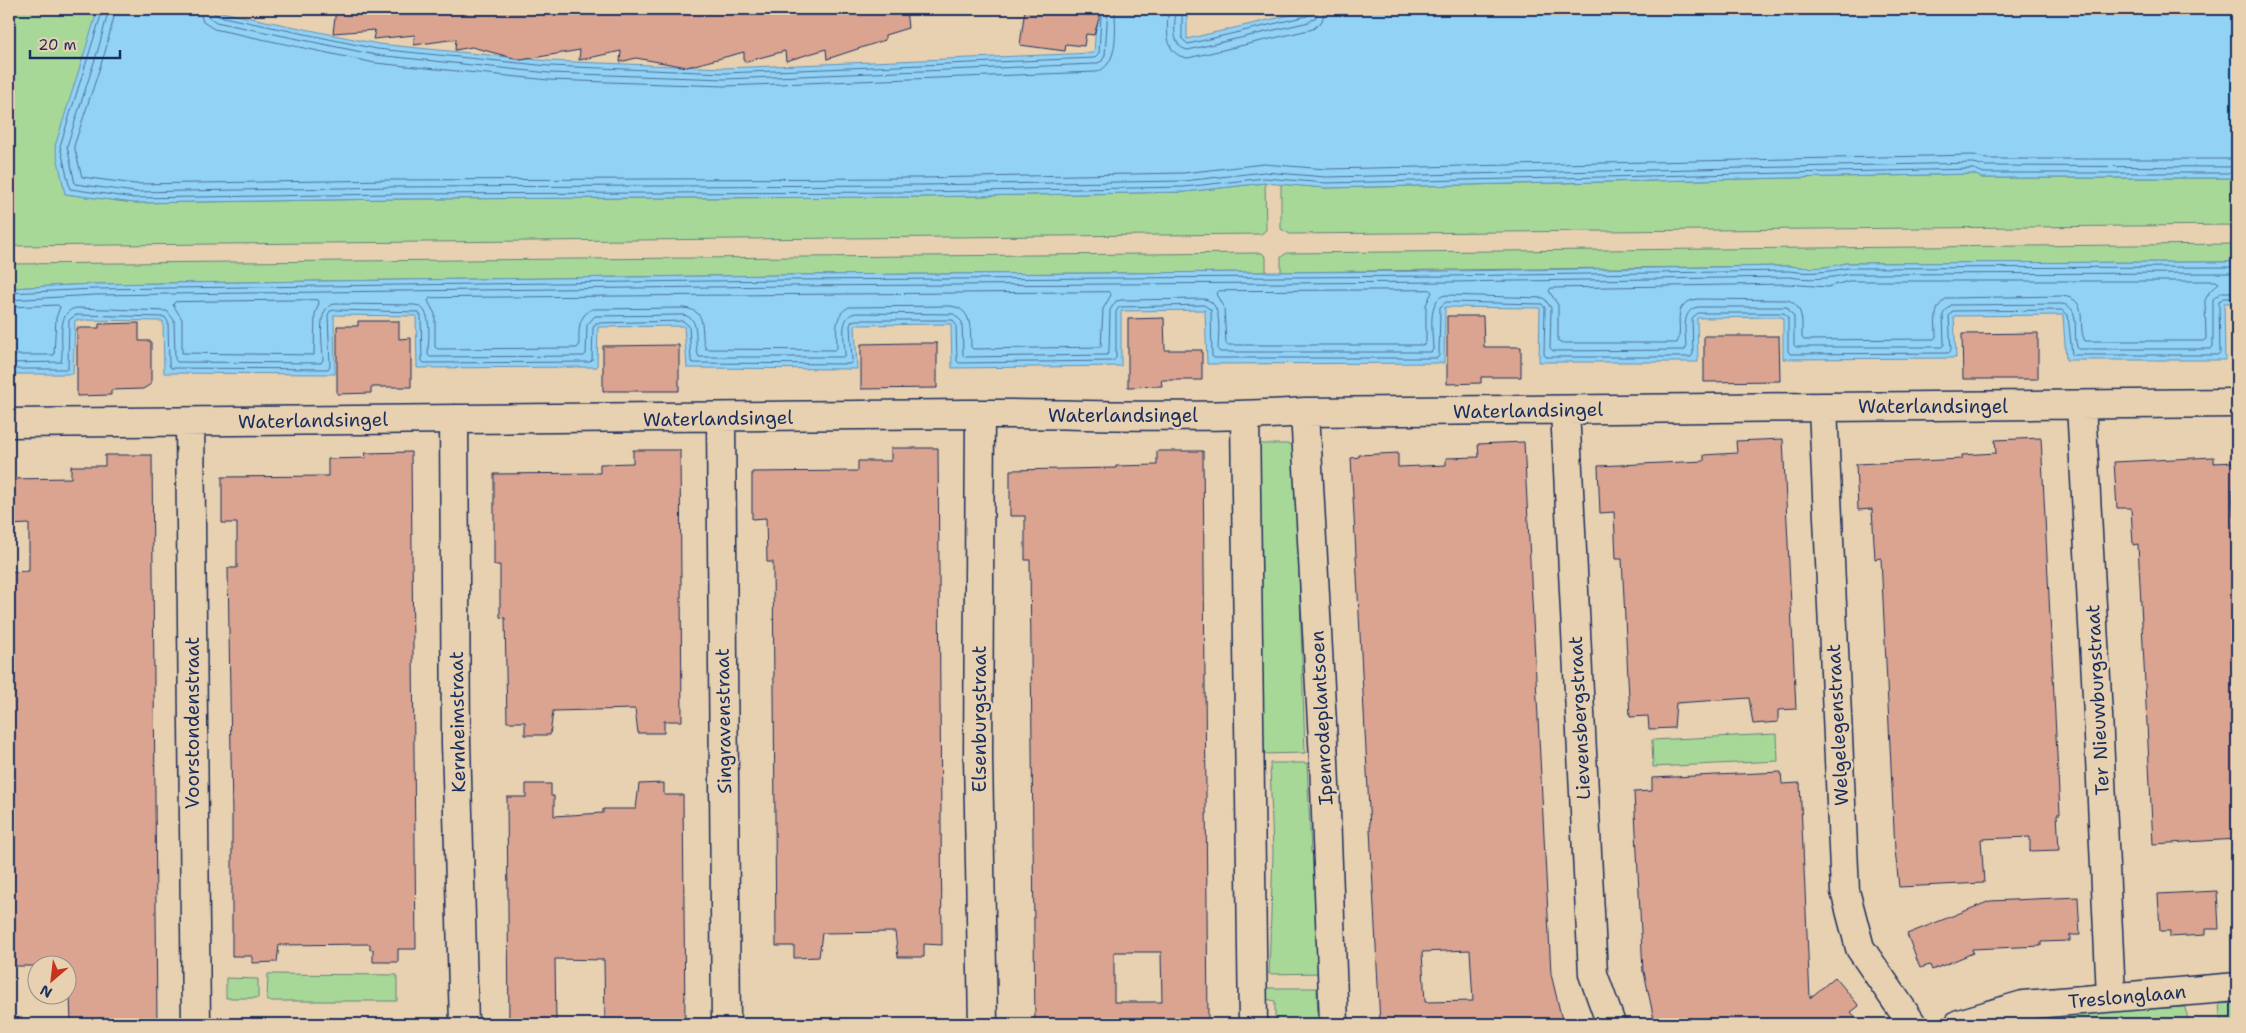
<svg xmlns="http://www.w3.org/2000/svg" width="2246" height="1033" viewBox="0 0 2246 1033" font-family="'Shantell Sans',sans-serif">
<style>
.green{fill:#a8d898;stroke:#62847b}
.water{fill:#92d2f4;stroke:#6291b8}
.lines{fill:none;stroke-linecap:round;stroke-linejoin:round}
.shore{stroke:#4b709a;stroke-width:1}
.building{fill:#daa491;stroke:#1b2f5e;fill-rule:evenodd}
.minor-casing{stroke:#1b2f5e;stroke-width:31}
.minor{stroke:#e7d1b0;stroke-width:28}
.labels{text-anchor:middle;stroke-width:5;stroke-linejoin:round;paint-order:stroke}
.street-label{font-size:19px;fill:#1b2f5e;stroke:#e7d1b0}
</style>
<rect width="100%" height="100%" fill="#e7d1b0"/>
<filter id="ink" filterUnits="userSpaceOnUse"><feTurbulence type="fractalNoise" baseFrequency=".02" numOctaves="2"/><feDisplacementMap in="SourceGraphic" scale="10" xChannelSelector="R" yChannelSelector="G"/><feConvolveMatrix kernelMatrix="1 2 1 2 8 2 1 2 1" color-interpolation-filters="sRGB"/></filter>
<g filter="url(#ink)">
<path class="green" d="M 9,9 L 98,9 L 87,47 L 66,194 L 134,203 L 392,199 L 922,197 L 1185,192 L 1265,183 L 1266,230 L 1261,234 L 9,246 Z
M 1975,174 L 1982,178 L 2237,178 L 2237,225 L 1290,234 L 1281,229 L 1281,184 L 1326,188 Z
M 2237,244 L 2237,262 L 1846,263 C 1827,268 1810,269 1790,266 L 1281,272 L 1281,257 L 1287,253 Z
M 1262,253 L 1266,257 L 1266,272 L 786,275 L 95,284 L 9,288 L 9,264 Z
M 1257,444 L 1295,444 L 1305,753 L 1260,754 Z
M 1777,734 L 1778,761 L 1653,767 L 1652,740 Z
M 1270,763 L 1307,763 L 1311,853 L 1316,853 L 1321,973 L 1269,974 L 1273,853 Z
M 268,974 L 397,975 L 397,1001 L 267,1001 Z
M 226,978 L 258,979 L 258,998 L 226,998 Z
M 1266,988 L 1317,988 L 1318,1024 L 1275,1024 L 1275,1001 L 1266,999 Z
M 2237,1003 L 2237,1024 L 2221,1024 L 2219,1004 Z
M 2186,1007 L 2188,1024 L 2051,1024 L 2057,1013 Z"/>
<path class="water" d="M 98,9 L 207,9 L 378,44 L 549,61 L 725,68 L 1094,53 L 1097,9 L 1187,9 L 1187,39 L 1316,9 L 2237,9 L 2237,178 L 1982,178 L 1974,174 L 1325,188 L 1265,183 L 1185,192 L 922,197 L 392,199 L 134,203 L 65,194 L 55,146 Z
M 2237,262 L 2237,303 L 2224,303 L 2225,360 L 2066,360 L 2063,315 L 1954,316 L 1956,358 L 1783,359 L 1783,317 L 1697,318 L 1698,362 L 1539,362 L 1540,308 L 1445,307 L 1444,363 L 1207,364 L 1205,310 L 1121,311 L 1121,366 L 952,368 L 951,324 L 855,325 L 857,369 L 687,368 L 684,326 L 598,327 L 597,367 L 417,368 L 416,316 L 334,315 L 335,374 L 164,373 L 163,321 L 75,320 L 73,374 L 9,374 L 9,288 L 95,284 L 786,275 L 1449,271 L 1790,266 C 1810,269 1827,268 1846,263 Z"/>
<g class="lines">
<path class="shore" d="M 103,9 L 60,146 L 70,189 L 134,198 L 392,194 L 922,192 L 1184,187 L 1265,178 L 1326,183 L 1974,169 L 1984,173 L 2237,173
M 109,9 L 98,50 L 67,146 L 75,184 L 135,192 L 392,187 L 922,185 L 1184,181 L 1264,172 L 1326,177 L 1974,163 L 1985,166 L 2237,167
M 116,9 L 105,52 L 74,146 L 82,177 L 135,184 L 391,180 L 922,178 L 1183,173 L 1264,164 L 1326,169 L 1974,155 L 1987,159 L 2237,159
M 199,9 L 203,22 L 214,29 L 375,63 L 549,80 L 725,86 L 1096,72 C 1120,65 1115,28 1115,9
M 207,9 L 209,17 L 216,22 L 376,55 L 549,73 L 725,79 L 1095,64 L 1102,61 L 1105,55 L 1108,9
M 213,9 L 214,13 L 218,16 L 377,49 L 549,66 L 725,73 L 1094,58 L 1099,53 L 1101,15
M 1168,9 C 1168,27 1162,55 1188,58 L 1313,29 L 1322,21 L 1325,9
M 1176,9 C 1175,23 1170,47 1188,50 L 1309,22 L 1316,17 L 1318,9
M 1182,9 L 1182,39 L 1188,44 L 1307,16 L 1311,13 L 1312,9
M 1849,281 L 2216,281 L 2219,283 L 2210,291 L 2205,300 L 2206,339 L 2203,341 L 2085,341 C 2076,325 2091,299 2062,296 L 1948,298 C 1932,306 1936,322 1936,337 L 1934,339 L 1804,340 L 1802,337 C 1802,322 1804,307 1788,300 L 1698,299 C 1668,303 1685,327 1677,343 L 1560,343 L 1558,341 L 1558,305 L 1549,291 L 1551,288 L 1788,284 L 1827,287 Z
M 1430,290 L 1432,292 L 1426,305 L 1426,342 L 1423,345 L 1227,345 L 1226,343 L 1224,308 L 1216,294 L 1219,291 Z
M 1109,292 L 1111,295 L 1103,309 L 1101,347 L 973,349 L 971,347 C 970,330 973,308 950,306 L 849,307 C 833,315 837,332 837,348 L 835,350 L 706,349 C 698,334 711,310 683,308 L 592,309 C 577,317 579,331 579,346 L 577,348 L 438,349 L 435,347 L 435,314 L 428,301 L 430,298 Z
M 9,293 L 95,289 L 786,280 L 1449,276 L 1789,271 C 1810,274 1827,272 1847,268 L 2237,267
M 9,300 L 95,295 L 787,286 L 1449,282 L 1789,277 C 1810,280 1827,279 1848,274 L 2237,273
M 318,300 L 319,303 L 315,314 L 314,355 L 182,353 L 182,319 L 173,305 L 175,302 Z
M 9,307 L 58,305 L 60,307 L 56,318 L 54,355 L 9,355
M 9,363 L 61,362 C 65,347 54,312 76,308 L 167,311 L 174,320 L 175,359 L 177,362 L 321,363 L 323,360 C 323,345 315,306 335,304 L 415,305 C 434,308 428,340 428,355 L 430,357 L 584,356 L 586,354 L 587,325 L 595,316 L 683,315 C 703,318 692,344 699,357 L 843,357 L 845,355 C 845,341 838,316 856,313 L 954,314 L 962,322 L 963,355 L 965,357 L 1107,355 L 1109,352 L 1110,310 L 1116,301 L 1122,300 L 1204,299 C 1224,302 1218,335 1218,350 L 1220,352 L 1431,352 L 1433,350 C 1433,335 1426,298 1446,295 L 1544,298 L 1551,308 L 1550,348 L 1553,351 L 1685,350 L 1686,348 C 1686,334 1680,310 1698,307 L 1787,307 L 1794,317 L 1794,345 L 1796,347 L 1942,347 L 1944,344 L 1943,314 L 1951,305 L 2062,304 C 2083,307 2071,335 2078,349 L 2211,349 L 2213,346 L 2213,299 L 2222,292 L 2237,292
M 9,369 L 68,369 L 69,320 L 76,315 L 165,317 L 168,322 L 169,365 L 171,368 L 328,369 L 330,366 L 328,315 L 330,311 L 335,310 L 418,312 L 421,316 L 422,361 L 424,363 L 590,362 L 592,360 L 593,328 L 596,323 L 683,321 L 689,326 L 691,361 L 693,363 L 850,364 L 852,361 L 850,325 L 852,321 L 856,320 L 953,320 L 956,325 L 957,361 L 959,363 L 1113,361 L 1116,358 L 1116,312 L 1119,307 L 1204,305 L 1211,310 L 1212,356 L 1214,358 L 1437,358 L 1439,356 L 1440,307 L 1446,302 L 1542,304 L 1545,308 L 1544,354 L 1546,357 L 1691,357 L 1693,354 L 1692,318 L 1698,313 L 1784,313 L 1788,318 L 1788,351 L 1790,354 L 1948,353 L 1951,351 L 1949,316 L 1953,311 L 2062,310 L 2068,315 L 2072,355 L 2217,355 L 2220,353 L 2219,302 L 2223,298 L 2237,298"/>
</g>
<path class="building" d="M 336,9 L 906,9 L 908,28 L 885,35 L 885,40 L 827,59 L 826,49 L 786,61 L 785,51 L 744,62 L 744,52 L 687,67 L 636,58 L 620,62 L 621,51 L 579,60 L 580,50 L 521,60 L 472,47 L 455,50 L 456,39 L 414,45 L 415,35 L 373,39 L 375,30 L 333,33 Z
M 1025,9 L 1102,9 L 1094,35 L 1086,34 L 1084,46 L 1066,44 L 1065,51 L 1020,45 Z
M 1447,316 L 1483,316 L 1484,347 L 1521,347 L 1521,377 L 1481,377 L 1481,383 L 1447,384 Z
M 1164,318 L 1165,350 L 1202,350 L 1202,380 L 1161,380 L 1162,386 L 1128,387 L 1128,319 Z
M 358,321 L 399,321 L 399,339 L 411,338 L 411,387 L 371,387 L 371,393 L 337,394 L 337,326 L 358,326 Z
M 139,323 L 139,341 L 151,341 L 151,384 L 143,389 L 111,390 L 111,395 L 77,396 L 77,328 L 99,328 L 99,324 Z
M 2038,333 L 2038,379 L 1963,379 L 1962,334 Z
M 1704,336 L 1779,336 L 1780,381 L 1704,382 Z
M 911,343 L 937,343 L 937,388 L 861,389 L 861,344 Z
M 679,345 L 679,391 L 603,391 L 603,346 Z
M 2041,438 L 2060,814 L 2057,814 L 2059,850 L 2030,851 L 2030,837 L 1981,839 L 1984,883 L 1899,887 L 1895,850 L 1881,558 L 1875,559 L 1872,509 L 1858,510 L 1856,464 L 1962,459 L 1962,455 L 1996,453 L 1995,440 Z
M 1783,439 L 1796,709 L 1778,710 L 1778,722 L 1753,724 L 1749,698 L 1676,703 L 1674,728 L 1649,729 L 1648,716 L 1630,717 L 1622,559 L 1616,559 L 1614,512 L 1600,513 L 1598,466 L 1704,461 L 1704,455 L 1737,453 L 1736,441 Z
M 1524,442 L 1551,974 L 1563,1024 L 1380,1024 L 1351,458 L 1359,457 L 1359,455 L 1398,453 L 1398,467 L 1446,465 L 1446,458 L 1479,457 L 1478,444 ZM 1470,950 L 1473,1001 L 1425,1002 L 1422,952 Z
M 891,448 L 938,448 L 942,945 L 924,944 L 924,957 L 898,957 L 895,932 L 822,933 L 819,957 L 794,958 L 794,946 L 776,946 L 773,562 L 767,562 L 766,518 L 752,519 L 752,472 L 858,471 L 858,461 L 891,461 Z
M 633,450 L 680,450 L 682,721 L 664,721 L 664,733 L 638,733 L 635,709 L 553,711 L 550,735 L 525,735 L 525,722 L 507,722 L 505,618 L 500,617 L 500,565 L 494,565 L 494,474 L 600,473 L 600,464 L 633,463 Z
M 1157,451 L 1203,451 L 1208,1024 L 1035,1024 L 1030,560 L 1025,560 L 1025,516 L 1010,516 L 1010,470 L 1116,468 L 1116,466 L 1157,465 ZM 1114,952 L 1161,952 L 1162,1002 L 1114,1002 Z
M 411,452 L 416,949 L 398,949 L 398,962 L 373,962 L 373,949 L 370,950 L 370,944 L 279,945 L 277,962 L 252,963 L 252,956 L 232,956 L 232,816 L 228,568 L 237,568 L 237,523 L 222,523 L 222,477 L 328,476 L 328,459 L 366,458 L 365,453 Z
M 105,455 L 152,455 L 157,1024 L 71,1024 L 69,966 L 9,966 L 9,572 L 29,571 L 29,524 L 9,525 L 9,479 L 71,478 L 71,466 L 105,466 Z
M 2214,457 L 2214,463 L 2236,462 L 2237,489 L 2232,490 L 2237,593 L 2237,839 L 2153,844 L 2138,544 L 2133,545 L 2131,508 L 2117,508 L 2114,462 Z
M 1781,772 L 1782,784 L 1800,783 L 1810,998 L 1835,977 L 1859,1006 L 1851,1012 L 1862,1024 L 1655,1024 L 1644,972 L 1643,972 L 1634,792 L 1652,791 L 1652,778 Z
M 664,783 L 664,795 L 683,795 L 685,1024 L 605,1024 L 604,960 L 555,959 L 556,1024 L 509,1024 L 507,797 L 526,797 L 526,784 L 551,784 L 551,796 L 554,796 L 554,816 L 603,813 L 603,809 L 636,809 L 639,784 Z
M 2217,891 L 2219,929 L 2205,929 L 2205,935 L 2170,937 L 2170,931 L 2160,931 L 2158,894 Z
M 2078,897 L 2080,935 L 2070,935 L 2070,941 L 2041,942 L 2041,946 L 1972,949 L 1973,953 L 1932,970 L 1930,965 L 1920,968 L 1907,934 L 1990,901 Z"/>
<g class="lines">
<g class="minor-casing">
<path id="minor" d="M 2081,405 L 2098,715 L 2111,996
M 1823,408 L 1845,891 L 1860,948 L 1912,1024
M 1565,410 L 1593,974 L 1611,1024
M 1305,412 L 1324,760 L 1334,1024
M 980,414 L 978,757 L 983,1024
M 1245,415 L 1253,1024
M 454,419 L 456,743 L 464,1024
M 721,419 L 726,1024
M 190,422 L 196,1024
M 9,423 C 328,419 647,419 966,414 C 1079,413 1192,420 1305,412 L 2237,403
M 1959,1024 L 2023,1005 L 2237,987"/>
</g>
<use href="#minor" class="minor"/>
</g>
</g>
<g class="labels">
<g class="street-label">
<text x="1933" y="413">Waterlandsingel</text>
<text transform="translate(1528 410) rotate(-1)" y="7">Waterlandsingel</text>
<text x="1123" y="422">Waterlandsingel</text>
<text transform="translate(718 418) rotate(-1)" y="7">Waterlandsingel</text>
<text transform="translate(313 420) rotate(-1)" y="7">Waterlandsingel</text>
<text transform="translate(2097 700) rotate(-93)" y="7">Ter Nieuwburgstraat</text>
<text transform="translate(1321 718) rotate(-93)" y="7">Ipenrodeplantsoen</text>
<text transform="translate(1579 718) rotate(-93)" y="7">Lievensbergstraat</text>
<text transform="translate(979 719) rotate(-90)" y="7">Elsenburgstraat</text>
<text transform="translate(723 721) rotate(-91)" y="7">Singravenstraat</text>
<text transform="translate(457 722) rotate(-91)" y="7">Kernheimstraat</text>
<text transform="translate(192 723) rotate(-90)" y="7">Voorstondenstraat</text>
<text transform="translate(1837 725) rotate(-93)" y="7">Welgelegenstraat</text>
<text transform="translate(2127 996) rotate(-5)" y="7">Treslonglaan</text>
</g>
</g>
<rect width="2246" height="1033" fill="none" stroke="#e7d1b0" stroke-width="30"/>
<rect x="15" y="15" width="2216" height="1003" fill="none" stroke="#1b2f5e" stroke-width="2" filter="url(#ink)"/>
<g transform="translate(52 980) rotate(208)"><circle r="24" fill="#e7d1b0" stroke="#95908f"/>
<path d="M0-4L9 19L0 12L-9 19Z" fill="#c8321e"/>
<text y="-8" font-size="14" font-weight="bold" text-anchor="middle" fill="#1b2f5e">N</text>
</g>
<path d="M30 50v8h90v-8" fill="none" stroke="#1b2f5e" stroke-width="2.5"/>
<text x="38" y="50" font-size="15" fill="#1b2f5e" stroke="#e7d1b0" stroke-width="4" paint-order="stroke">20 m</text>
</svg>
